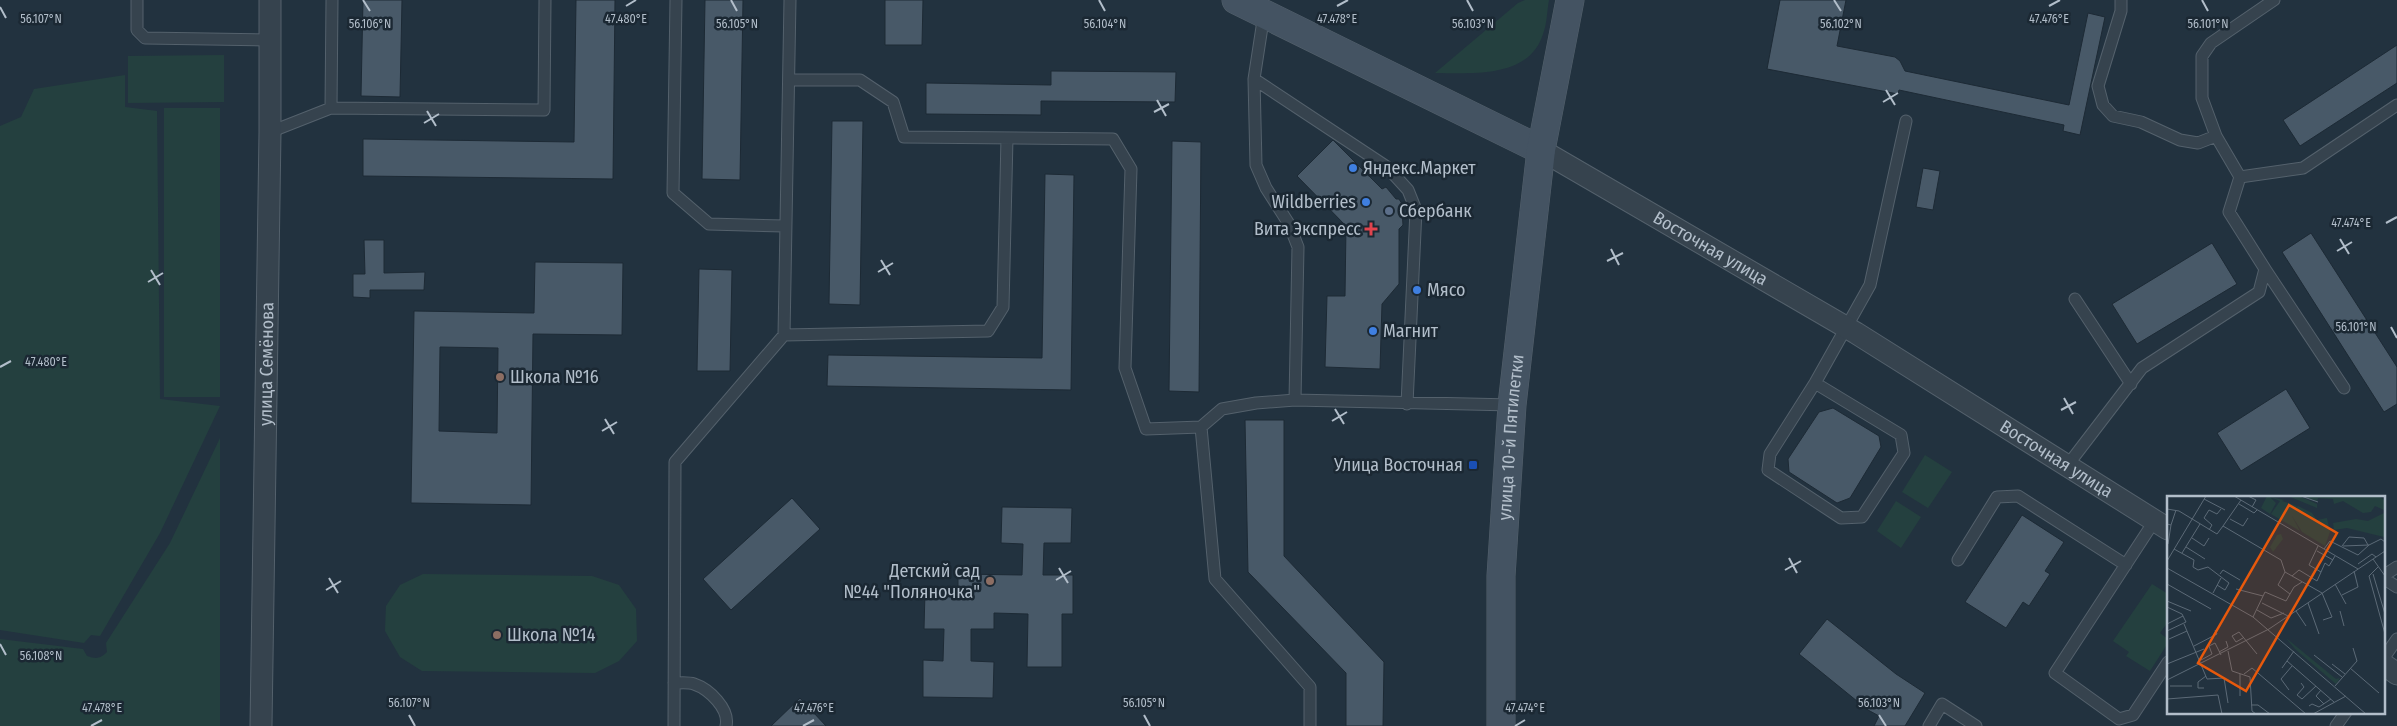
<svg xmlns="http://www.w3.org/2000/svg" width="2397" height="726" viewBox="0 0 2397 726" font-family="'Fira Sans Condensed',sans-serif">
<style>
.green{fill:#24403f}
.building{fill:#485968;stroke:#1d2a35;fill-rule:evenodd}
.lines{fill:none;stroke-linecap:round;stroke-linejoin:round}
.service-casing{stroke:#54616c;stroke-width:13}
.minor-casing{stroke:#54616c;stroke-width:23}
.secondary-casing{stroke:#54616c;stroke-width:29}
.service{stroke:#36434e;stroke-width:11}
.minor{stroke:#36434e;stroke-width:21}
.secondary{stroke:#445362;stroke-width:28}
.ticks{fill:none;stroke:#b2beca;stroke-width:2}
.shop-dot{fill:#3f7fe0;stroke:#1b2833;stroke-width:2}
.service-dot{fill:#5c6f8a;stroke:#1b2833;stroke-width:2}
.health-dot{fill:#e0444e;stroke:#1b2833;stroke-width:2}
.education-dot{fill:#8d6e63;stroke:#1b2833;stroke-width:2}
.transit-dot{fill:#1a4fb4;stroke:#1b2833;stroke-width:2}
.labels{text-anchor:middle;stroke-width:5;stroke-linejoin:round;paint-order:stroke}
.poi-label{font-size:18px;fill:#b2beca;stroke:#1b2833;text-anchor:start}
.street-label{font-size:18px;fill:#b2beca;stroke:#1b2833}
.inset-road{fill:none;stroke:#5c6a77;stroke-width:1}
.view{fill:#e8590c;fill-opacity:0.15;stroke:#e8590c;stroke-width:2.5}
.inset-edge{fill:none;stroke:#b2beca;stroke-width:2.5}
.ticks-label{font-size:12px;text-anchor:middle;fill:#b2beca;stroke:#1b2833;stroke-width:5;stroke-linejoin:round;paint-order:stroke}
</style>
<rect width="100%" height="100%" fill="#22323f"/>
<path class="green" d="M 1525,0 L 1549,0 C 1547,11 1547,24 1543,34 C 1529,79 1471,73 1435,73 L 1518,3 Z
M 224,55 L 224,102 L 128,103 L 128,56 Z
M 125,75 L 125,107 L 157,111 L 160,399 L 220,406 L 160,533 L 100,636 L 91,635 L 84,643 L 0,630 L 0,126 L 21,117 L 34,89 Z
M 164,108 L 220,108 L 220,397 L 164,397 Z
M 220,438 L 220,726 L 0,726 L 0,639 L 83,649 L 87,656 C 96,659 100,659 107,652 L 106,643 L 170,543 Z
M 1925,455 L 1952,472 L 1928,508 L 1902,492 Z
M 1896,501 L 1921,517 L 1901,548 L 1877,531 Z
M 423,574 L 592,576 L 619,585 L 636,609 L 637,641 L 619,661 L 595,673 L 422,671 L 400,657 L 385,631 L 386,606 L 400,585 Z
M 2152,584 L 2168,594 L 2168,622 L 2160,633 L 2168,639 L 2168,643 L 2150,671 L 2126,656 L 2129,652 L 2113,641 Z"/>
<path class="building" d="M 363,0 L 402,0 L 400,97 L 361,96 Z
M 576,0 L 615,0 L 613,179 L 363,176 L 363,139 L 574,142 Z
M 705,0 L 743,0 L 740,180 L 702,179 Z
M 885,0 L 923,0 L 922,45 L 885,45 Z
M 1780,0 L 1846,0 L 1837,46 L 1895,57 L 1900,61 L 1905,71 L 2069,105 L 2088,13 L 2105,17 L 2080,135 L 2063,131 L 2064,125 L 1899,90 L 1898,94 L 1767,69 Z
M 2397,45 L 2397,83 L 2300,146 L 2283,120 Z
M 1051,71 L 1176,72 L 1175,102 L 1041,101 L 1041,115 L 926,114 L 926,83 L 1051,85 Z
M 832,121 L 863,121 L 860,305 L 829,304 Z
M 1333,140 L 1382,189 L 1386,187 L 1396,199 L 1399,199 L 1404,207 L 1402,211 L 1403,225 L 1399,229 L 1399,284 L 1382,304 L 1380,369 L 1325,367 L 1327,296 L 1345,296 L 1346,226 L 1297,176 Z
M 1172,141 L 1201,142 L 1199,392 L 1169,391 Z
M 1923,168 L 1940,171 L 1933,210 L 1916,207 Z
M 1045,174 L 1074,175 L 1071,390 L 827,386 L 828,355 L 1042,358 Z
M 2311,233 L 2397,367 L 2397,404 L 2384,412 L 2282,252 Z
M 364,240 L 384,240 L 384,273 L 425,272 L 424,290 L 370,290 L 370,298 L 353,297 L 353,274 L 365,274 Z
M 2212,243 L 2237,284 L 2137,344 L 2112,304 Z
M 535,262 L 623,263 L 622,335 L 533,334 L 531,505 L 411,503 L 414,311 L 534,313 ZM 440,347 L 498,348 L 497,433 L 439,431 Z
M 699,269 L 732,270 L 730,371 L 697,371 Z
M 2286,389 L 2310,428 L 2241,471 L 2217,433 Z
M 1833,408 L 1879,436 L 1881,447 L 1850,498 L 1837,503 L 1789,472 L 1788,459 L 1819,412 Z
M 1245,420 L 1284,420 L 1284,556 L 1384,662 L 1383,726 L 1346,726 L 1346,673 L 1248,572 Z
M 792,498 L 820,529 L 731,610 L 703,579 Z
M 1002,507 L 1072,508 L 1071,543 L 1044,543 L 1043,575 L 1073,575 L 1073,614 L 1062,614 L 1062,667 L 1027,667 L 1028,614 L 994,613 L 994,629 L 971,629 L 971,661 L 994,662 L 993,698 L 923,697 L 923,660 L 943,661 L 944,629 L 924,629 L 925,592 L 958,593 L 958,574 L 1022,575 L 1023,544 L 1001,543 Z
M 2022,515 L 2064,542 L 2045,571 L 2050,574 L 2029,606 L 2023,602 L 2006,628 L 1965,602 Z
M 1827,619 L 1896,674 L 1925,693 L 1905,726 L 1874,726 L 1879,716 L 1868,710 L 1799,654 Z
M 800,698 L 826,726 L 771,726 Z"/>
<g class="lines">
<g class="service-casing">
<path id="service" d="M 137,0 L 137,30 L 145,38 L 269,40
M 676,0 L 673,193 L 709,224 L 784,226
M 2121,0 L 2121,11 L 2098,86 L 2103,105 L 2113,116 L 2141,122 L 2180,140 L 2198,143 L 2216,136
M 1264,14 L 1254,79 L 1256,165 L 1266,188 L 1289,224 L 1298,247 L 1295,400
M 1254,79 L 1387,167 L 1408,190 L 1416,210 L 1407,404
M 789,80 L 860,80 L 893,102 L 904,137 L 1113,139 L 1131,169 L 1125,368 L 1146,429 L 1201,427 L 1222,409 L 1256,403 L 1295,400 L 1512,405
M 331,108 L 332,0
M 270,132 L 331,108 L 544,110 L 545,0
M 2240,177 L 2303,168 L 2397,105
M 2265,269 L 2344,388
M 2075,299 L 2131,384
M 784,335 L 988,331 L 1003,307 L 1007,138
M 1815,383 L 1901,435 L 1904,453 L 1862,517 L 1841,518 L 1768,470 L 1770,454 L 1815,383 L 1870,285 L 1906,121
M 1201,427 L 1215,579 L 1310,687 L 1310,726
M 2067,466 L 2142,368 L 2259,292 L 2265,269 L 2229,212 L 2240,177 L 2216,136 L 2202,98 L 2202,56 L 2211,43 L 2274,0
M 2155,520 L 2055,673 L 2119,719 L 2133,715 L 2168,662
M 1958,560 L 1997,497 L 2018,496 L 2126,565
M 2383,576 L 2397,567
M 2383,578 L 2397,587
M 2383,659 L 2397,639
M 674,683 C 680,683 688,682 694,684 C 709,689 730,709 726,726
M 674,726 L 675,462 L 784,335 L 790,0
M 1929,726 L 1942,704 L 1976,726
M 2336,726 L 2346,712"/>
</g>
<g class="minor-casing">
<g id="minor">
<path id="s1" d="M 1541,150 L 1856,333 L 2168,529"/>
<path d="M 2383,664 L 2397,674"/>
<path id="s2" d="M 261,726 L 270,132 L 270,0"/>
</g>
</g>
<g class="secondary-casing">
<g id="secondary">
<path d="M 1236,0 L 1541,150"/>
<path id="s3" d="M 1501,726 L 1501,576 L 1512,405 L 1541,150 L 1570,0"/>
</g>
</g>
<use href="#service" class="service"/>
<use href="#minor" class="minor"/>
<use href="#secondary" class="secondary"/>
</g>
<path class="ticks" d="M 363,0 L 370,11M 731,0 L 737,11M 1099,0 L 1105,11M 1467,0 L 1473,11M 1834,0 L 1841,11M 2202,0 L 2208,11M 626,6 L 636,0M 1337,6 L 1348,0M 2049,6 L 2060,0M 0,7 L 6,18M 1886,90 L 1895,105M 1157,100 L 1166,116M 1883,102 L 1898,93M 427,111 L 436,126M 1154,112 L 1169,104M 424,123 L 439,114M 2386,223 L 2397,217M 2340,239 L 2349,254M 1611,249 L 1619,265M 2337,251 L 2352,242M 881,260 L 890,275M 1607,261 L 1623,253M 151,270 L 160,285M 878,272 L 893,263M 148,282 L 163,273M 2391,327 L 2397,338M 0,367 L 11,361M 2064,398 L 2073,414M 1335,409 L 1344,424M 2061,410 L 2076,402M 605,419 L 614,434M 1332,421 L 1347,412M 602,431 L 617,422M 1789,558 L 1797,573M 1059,568 L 1068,583M 1785,570 L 1801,561M 329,578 L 338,593M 1056,580 L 1071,571M 326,590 L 341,581M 0,644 L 6,655M 409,715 L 415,726M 1144,715 L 1150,726M 1879,715 L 1886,726M 91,726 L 102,720M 803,726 L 814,720M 1515,726 L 1525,720"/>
<g class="shop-dot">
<circle cx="1353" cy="168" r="5"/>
<circle cx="1366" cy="202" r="5"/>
<circle cx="1417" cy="290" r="5"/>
<circle cx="1373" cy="331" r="5"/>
</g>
<circle class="service-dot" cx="1389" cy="211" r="5"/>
<path class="health-dot" d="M1368.5 221.5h5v5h5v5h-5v5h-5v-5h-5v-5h5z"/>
<g class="education-dot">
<circle cx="500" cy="377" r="5"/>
<circle cx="990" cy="581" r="5"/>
<circle cx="497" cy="635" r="5"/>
</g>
<rect class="transit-dot" x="1468" y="460" width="10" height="10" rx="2.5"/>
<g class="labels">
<g class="poi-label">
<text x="1363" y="174">Яндекс.Маркет</text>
<text x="1356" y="208" text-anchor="end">Wildberries</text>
<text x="1399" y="217">Сбербанк</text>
<text x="1361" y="235" text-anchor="end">Вита Экспресс</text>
<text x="1427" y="296">Мясо</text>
<text x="1383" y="337">Магнит</text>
<text x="510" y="383">Школа №16</text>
<text x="1463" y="471" text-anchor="end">Улица Восточная</text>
<text x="980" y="577" text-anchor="end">Детский сад<tspan x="980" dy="21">№44 "Поляночка"</tspan></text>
<text x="507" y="641">Школа №14</text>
</g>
<g class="street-label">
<text dy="6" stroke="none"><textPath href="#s1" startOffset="196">Восточная улица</textPath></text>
<text dy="6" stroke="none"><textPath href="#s2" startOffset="362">улица Семёнова</textPath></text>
<text dy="6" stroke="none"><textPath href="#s3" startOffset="289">улица 10-й Пятилетки</textPath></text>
<text dy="6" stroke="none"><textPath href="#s1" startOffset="601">Восточная улица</textPath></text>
</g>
</g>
<g transform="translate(2167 496)">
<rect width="218" height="218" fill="#22323f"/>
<path d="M 100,0 L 117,4 L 115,5 L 130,10 L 129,12 L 131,10 L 145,17 L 150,24 L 160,22 L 163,36 L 158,50 L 135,36 L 125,20 L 133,35 L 104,18 L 113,5 L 103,1 L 109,7 L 103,18 L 94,12 ZM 121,0 L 132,0 L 150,8 L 150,12 ZM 136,0 L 212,0 L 217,4 L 217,14 L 208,10 L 204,16 L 196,17 L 176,5 L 167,8 L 166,3 L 151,2 L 150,6 ZM 217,17 L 217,41 L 180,32 L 167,34 L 166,27 L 189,23 L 201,25 ZM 110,39 L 114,38 L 116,43 L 106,56 L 103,51 ZM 119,142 L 169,183 L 173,182 L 169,188 L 128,153 Z" fill="#24403f"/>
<path class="inset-road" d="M 67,0 L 191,73M 81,0 L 89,4 L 85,11M 134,0 L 151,6M 37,3 L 58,14M 72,8 L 87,17 L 90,14M 0,13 L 12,15 L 50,38 L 56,30 L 114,64 L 118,76 L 155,97 L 165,121 L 156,124M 63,23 L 76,30 L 81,22M 0,28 L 4,29 L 1,48M 4,29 L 9,14M 56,30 L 74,4M 42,34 L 45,29 L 37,22 L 42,14 L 50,18 L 54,13M 25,42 L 37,50 L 42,42M 151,50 L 142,69 L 154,76M 175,50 L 182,41 L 197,42 L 201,49M 176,50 L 202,49 L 214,43 L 218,46M 19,51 L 38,63M 7,53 L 27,64 L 26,71 L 31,74 L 41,71 L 62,87 L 58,94 L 50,89M 157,53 L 163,45 L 191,59 L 202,49M 150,55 L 166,64M 15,57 L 33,28M 206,63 L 218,80M 0,65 L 39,0M 191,68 L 205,58 L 209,61M 211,71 L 202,80 L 218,138M 0,72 L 86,121 L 199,218M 118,76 L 111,89 L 123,98M 53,78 L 56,74 L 73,84M 206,78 L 218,118M 125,80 L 132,74 L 150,85 L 158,67 L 162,70 L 168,60M 0,88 L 44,113M 168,88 L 179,108M 69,93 L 96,100M 46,97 L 54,82M 175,99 L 191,91 L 187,75M 0,105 L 24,115M 95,107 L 121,120M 141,107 L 152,138M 0,111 L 15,118 L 19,126 L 0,135M 90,114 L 104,122 L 117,117M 129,115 L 139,130M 173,115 L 177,130M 86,121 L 98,96 L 119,105 L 127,91 L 135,86M 0,128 L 16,120M 17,128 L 40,183 L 57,182 L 61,207M 102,133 L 218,55M 76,142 L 69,146 L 65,140 L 72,136 L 90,158M 2,143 L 20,135M 27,150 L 50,138 L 48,134M 61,155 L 65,175 L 83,181 L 85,215 L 89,218M 52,156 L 61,151 L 59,145M 147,159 L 175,181M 34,164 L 45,158 L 42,150 L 48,147 L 54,159M 120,165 L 167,206M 0,168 L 37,153M 165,168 L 178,178M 115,172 L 127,155M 183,172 L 212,197M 77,178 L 85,172 L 139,218M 0,184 L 102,133M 134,187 L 137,191 L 130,199 L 135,203 L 149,190M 3,190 L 25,190M 168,190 L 190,165 L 186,152M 37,192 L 31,192 L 31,186 L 39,180M 122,194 L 114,183 L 125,170M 154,194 L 149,200 L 157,208M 73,200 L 73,178M 0,203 L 51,199 L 55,218M 84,209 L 91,209 L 103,218M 142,210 L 145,208 L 152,211 L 164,203M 146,218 L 179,200"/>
<path class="view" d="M 122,9 L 170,37 L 79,195 L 31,167 Z"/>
<rect width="218" height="218" class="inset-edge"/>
</g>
<g class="ticks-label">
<text x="41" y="23">56.107°N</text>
<text x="626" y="23">47.480°E</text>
<text x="1337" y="23">47.478°E</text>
<text x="2049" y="23">47.476°E</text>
<text x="1473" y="28">56.103°N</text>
<text x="370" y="28">56.106°N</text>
<text x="737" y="28">56.105°N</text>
<text x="1105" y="28">56.104°N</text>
<text x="1841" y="28">56.102°N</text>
<text x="2208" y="28">56.101°N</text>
<text x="2351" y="227">47.474°E</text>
<text x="2356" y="331">56.101°N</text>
<text x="46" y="366">47.480°E</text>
<text x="41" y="660">56.108°N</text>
<text x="409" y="707">56.107°N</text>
<text x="1144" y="707">56.105°N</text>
<text x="1879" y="707">56.103°N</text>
<text x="102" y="712">47.478°E</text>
<text x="814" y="712">47.476°E</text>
<text x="1525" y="712">47.474°E</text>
</g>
</svg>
